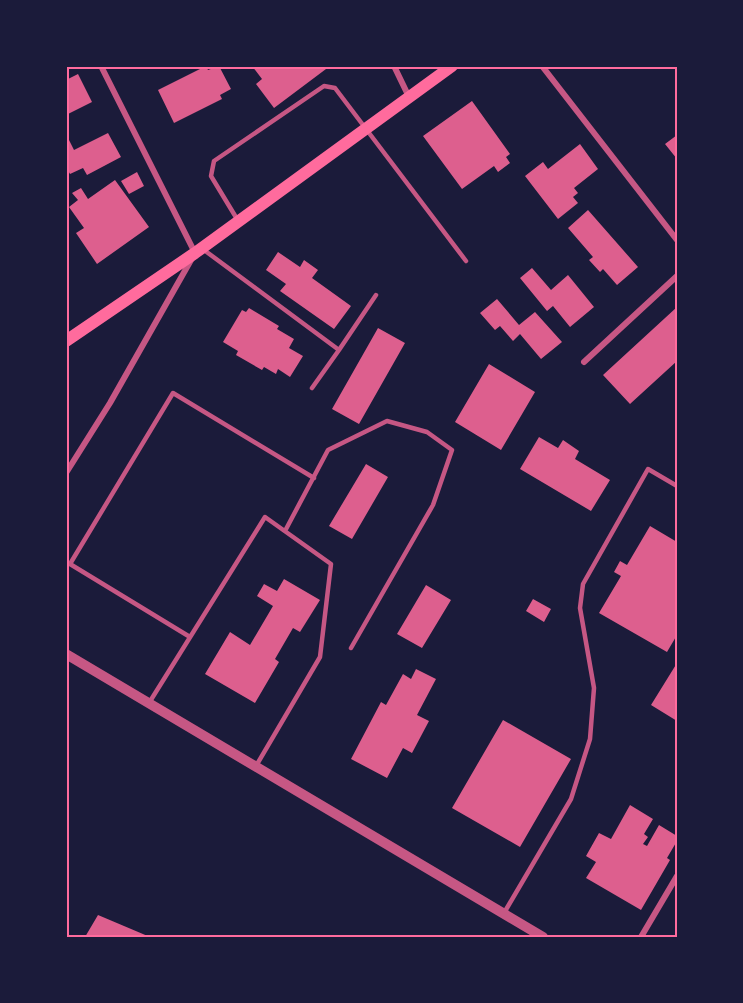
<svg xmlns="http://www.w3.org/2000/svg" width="743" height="1003" viewBox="0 0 743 1003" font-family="Roboto,sans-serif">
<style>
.building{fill:#dd5f8e}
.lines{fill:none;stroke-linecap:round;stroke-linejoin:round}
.service{stroke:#c65784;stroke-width:4.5}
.minor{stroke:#c65784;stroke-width:6}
.tertiary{stroke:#c65784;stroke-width:10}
.secondary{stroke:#ff6b9d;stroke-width:12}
.neatline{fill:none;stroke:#ff6b9d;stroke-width:2}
</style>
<rect width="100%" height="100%" fill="#1b1b3a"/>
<path class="building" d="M 206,66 L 208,70 L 219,66 L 231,89 L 220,95 L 222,99 L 174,123 L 158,90 Z
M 252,66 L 330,66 L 274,108 L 256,84 L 262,79 Z
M 78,74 L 92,102 L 66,115 L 66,80 Z
M 472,101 L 510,154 L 506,157 L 510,163 L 498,172 L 494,166 L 462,189 L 423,136 Z
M 108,133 L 121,157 L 87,175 L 83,168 L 70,174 L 66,167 L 66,134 L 74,150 Z
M 677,135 L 677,159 L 665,144 Z
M 580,144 L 598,169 L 574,188 L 578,193 L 573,197 L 578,203 L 558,219 L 525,176 L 543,162 L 548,169 Z
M 137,172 L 144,186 L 129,194 L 121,181 Z
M 115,180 L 149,227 L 97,264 L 76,233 L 84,228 L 69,207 L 78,200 L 72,193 L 81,188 L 88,199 Z
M 588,210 L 638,267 L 617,285 L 603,269 L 600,272 L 589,260 L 593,257 L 568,228 Z
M 278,252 L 300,267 L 304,260 L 318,270 L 312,278 L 351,306 L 334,329 L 280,291 L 286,284 L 266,270 Z
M 532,268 L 551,290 L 568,275 L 594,307 L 570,327 L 553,306 L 547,311 L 520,278 Z
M 497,299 L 519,325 L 535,312 L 562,342 L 541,359 L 520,334 L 513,341 L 500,326 L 495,330 L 480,313 Z
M 677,307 L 677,361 L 630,404 L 603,375 Z
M 249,308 L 279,326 L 277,329 L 294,339 L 289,348 L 303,356 L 290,377 L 278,369 L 276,374 L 264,367 L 262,370 L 236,355 L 238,351 L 223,342 L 242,310 L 246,312 Z
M 378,328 L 405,343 L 359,424 L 332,409 Z
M 489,364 L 535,392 L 501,450 L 455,422 Z
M 539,437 L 558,448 L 563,440 L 579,451 L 575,459 L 610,480 L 591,511 L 520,469 Z
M 366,464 L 388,477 L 352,539 L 329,526 Z
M 650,526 L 677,542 L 677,635 L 667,652 L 599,613 L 621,576 L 614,572 L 620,561 L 627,565 Z
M 284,579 L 320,600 L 300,632 L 293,628 L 275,659 L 279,662 L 255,703 L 205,674 L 230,632 L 250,645 L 273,606 L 257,596 L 264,584 L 277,591 Z
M 426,585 L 451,600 L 422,648 L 397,634 Z
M 533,599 L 551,609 L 544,622 L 526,611 Z
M 677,663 L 677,721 L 651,705 Z
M 416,669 L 436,679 L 417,715 L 429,721 L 412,753 L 403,748 L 387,778 L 351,759 L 381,702 L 386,705 L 403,674 L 411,679 Z
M 503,720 L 571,759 L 520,847 L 452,808 Z
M 630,805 L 653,819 L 644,834 L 648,837 L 643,844 L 647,846 L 659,825 L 677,836 L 677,841 L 667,858 L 670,860 L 641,910 L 586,878 L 596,862 L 586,856 L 599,833 L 611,839 Z
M 98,915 L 150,937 L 85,937 Z"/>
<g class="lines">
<path class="service" d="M 237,219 L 211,176 L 214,161 L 324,86 L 335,88 L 466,261
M 204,250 L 339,350 L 312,388
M 339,350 L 376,295
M 285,531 L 328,450 L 387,421 L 427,432 L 452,450 L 433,505 L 351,648
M 190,637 L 70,564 L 173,393 L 314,478
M 149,703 L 265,517 L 331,564 L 320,657 L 256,766
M 504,913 L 571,799 L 590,739 L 594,688 L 580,608 L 583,584 L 648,469 L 677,486"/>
<path class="minor" d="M 394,66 L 409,97
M 542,66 L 677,240
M 584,362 L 677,276
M 66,473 L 110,403 L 195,253 L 101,66
M 641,937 L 677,876"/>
<path class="tertiary" d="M 66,654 L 543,937"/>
<path class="secondary" d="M 66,341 L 195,253 L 452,66"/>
</g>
<rect width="743" height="1003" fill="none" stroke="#1b1b3a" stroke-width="135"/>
<rect x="68" y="68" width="608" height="868" class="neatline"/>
</svg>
